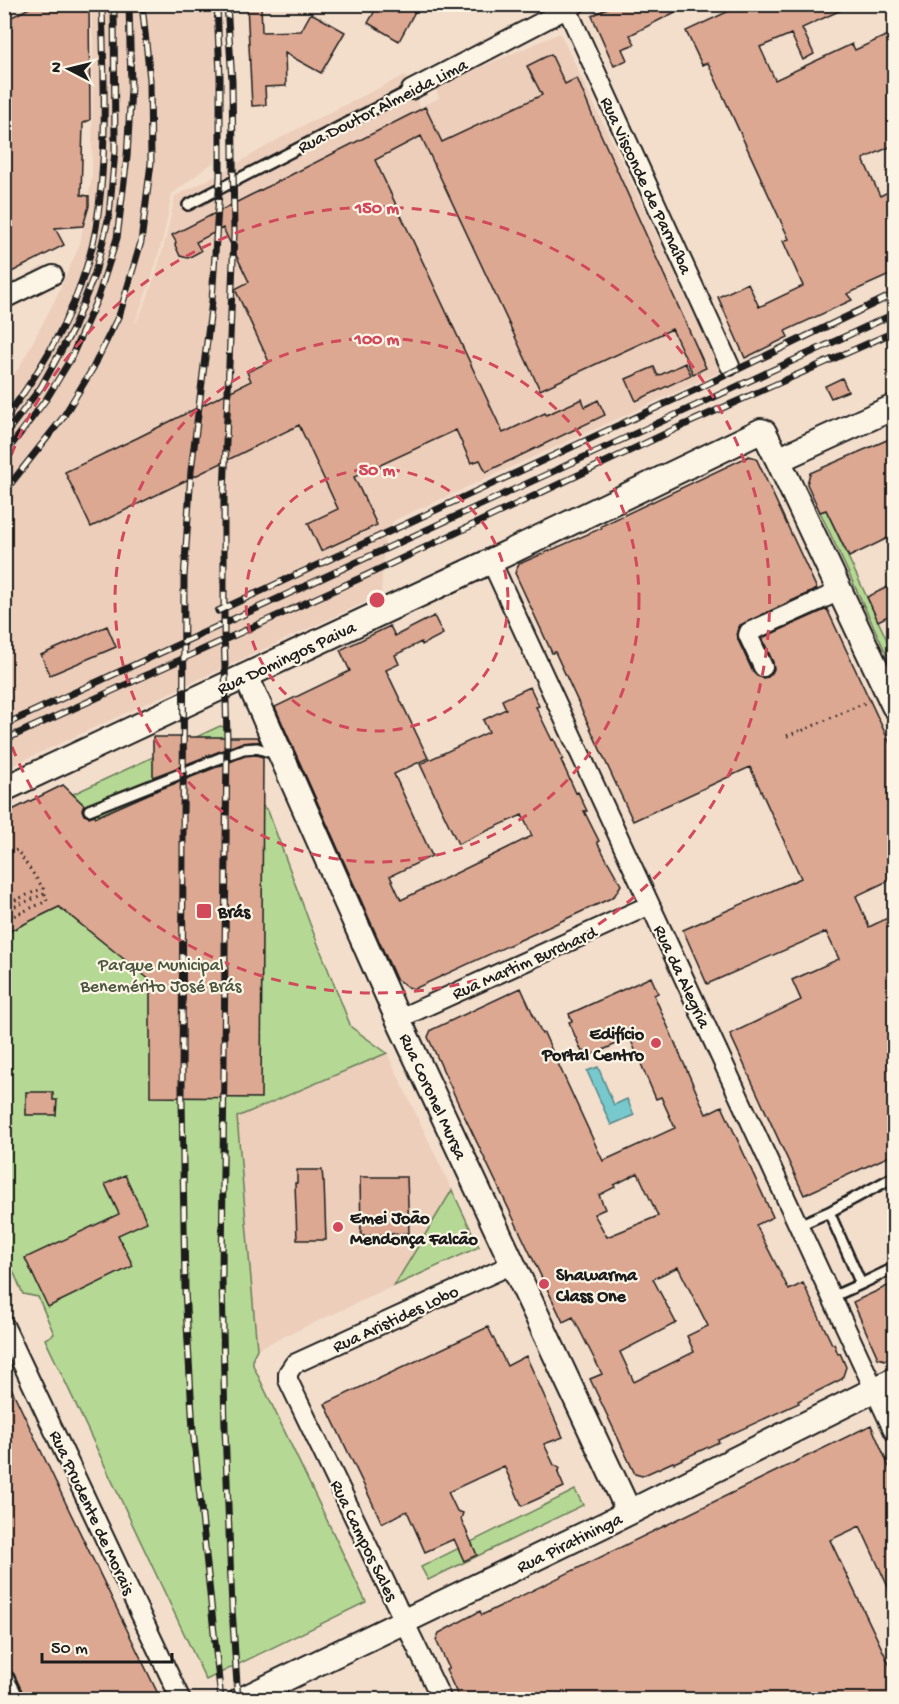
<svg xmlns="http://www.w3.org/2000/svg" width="899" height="1704" viewBox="0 0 899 1704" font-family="'Gochi Hand',sans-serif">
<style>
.built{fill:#eccebb}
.green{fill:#b5d994;stroke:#687a58;stroke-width:1.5}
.water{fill:#77c9cd;stroke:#538486;stroke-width:1.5}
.building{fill:#dda892;stroke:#1c1c1c;stroke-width:1.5;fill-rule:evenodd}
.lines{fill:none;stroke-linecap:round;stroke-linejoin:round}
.lane-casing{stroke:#1c1c1c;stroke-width:14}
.street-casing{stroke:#1c1c1c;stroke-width:22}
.secondary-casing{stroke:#1c1c1c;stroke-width:28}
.path{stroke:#1c1c1c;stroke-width:3;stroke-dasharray:1.5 4.5;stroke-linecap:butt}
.lane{stroke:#fcf5e5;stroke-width:9}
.street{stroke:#fcf5e5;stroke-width:18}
.secondary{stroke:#fcf5e5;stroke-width:24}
.rail-casing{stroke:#1c1c1c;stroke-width:7}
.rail{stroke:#fcf5e5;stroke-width:4.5;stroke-dasharray:14;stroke-linecap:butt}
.ring{fill:none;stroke:#d1495b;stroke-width:3;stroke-dasharray:10 8}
.poi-dot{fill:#d1495b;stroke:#fcf5e5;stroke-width:2}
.labels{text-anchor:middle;stroke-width:4.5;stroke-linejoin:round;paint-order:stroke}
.street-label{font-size:18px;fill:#1c1c1c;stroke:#fcf5e5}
.poi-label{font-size:18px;font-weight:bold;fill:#1c1c1c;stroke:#fcf5e5;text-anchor:start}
.park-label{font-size:18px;fill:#4a5540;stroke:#fcf5e5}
.centre{fill:#d1495b;stroke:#fcf5e5;stroke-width:3}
.ring-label{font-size:18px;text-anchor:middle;font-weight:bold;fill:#d1495b;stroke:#fcf5e5;stroke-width:4.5;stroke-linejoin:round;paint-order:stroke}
</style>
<rect width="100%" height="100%" fill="#f3decc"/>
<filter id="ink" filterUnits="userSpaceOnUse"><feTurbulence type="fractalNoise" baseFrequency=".0167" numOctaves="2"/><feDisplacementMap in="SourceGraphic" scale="12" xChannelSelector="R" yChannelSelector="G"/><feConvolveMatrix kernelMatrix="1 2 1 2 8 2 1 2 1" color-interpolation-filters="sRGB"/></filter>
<g filter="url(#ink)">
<path class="built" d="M 91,5 L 213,5 L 216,54 L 215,161 L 172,194 L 164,234 L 152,278 L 135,322 L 136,323 L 146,301 L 156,273 L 166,237 L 175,196 L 214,177 L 291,132 L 405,75 L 420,107 L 439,98 L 435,87 L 560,33 L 722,371 L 395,520 L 385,532 L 381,595 L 5,769 L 5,384 L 19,368 L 54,302 L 80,244 L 92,177 L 93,42 Z
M 387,1053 L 452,1190 L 394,1286 L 257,1349 L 237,1117 Z"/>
<path class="green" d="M 826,510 L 894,655 L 894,670 L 820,512 Z
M 220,726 L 228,728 L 225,740 L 254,741 L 253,797 L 268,811 L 310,924 L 351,1027 L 387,1053 L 237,1117 L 257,1349 L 253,1357 L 253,1365 L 366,1602 L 206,1680 L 45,1339 L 54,1334 L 38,1297 L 23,1294 L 5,1252 L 5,823 L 71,795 Z
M 452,1190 L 479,1247 L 394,1286 Z
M 575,1490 L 583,1505 L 428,1580 L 421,1567 Z"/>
<path class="water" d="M 598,1067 L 614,1105 L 627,1099 L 634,1115 L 611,1125 L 587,1071 Z"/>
<path class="building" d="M 37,4 L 89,4 L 90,120 L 83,123 L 81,195 L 89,196 L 89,206 L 83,226 L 55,228 L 64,245 L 4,276 L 4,21 Z
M 247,4 L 261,4 L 262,32 L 301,31 L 311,13 L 345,32 L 321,73 L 285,53 L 286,86 L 265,87 L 266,105 L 252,106 Z
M 387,4 L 419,4 L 399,41 L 368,23 L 377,7 L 383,11 Z
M 615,4 L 691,4 L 630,35 L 635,44 L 622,49 L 627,60 L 614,66 L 592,16 Z
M 744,4 L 854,4 L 802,28 L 814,54 L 803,60 L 791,34 L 760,47 L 775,80 L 852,44 L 855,50 L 890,34 L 894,43 L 894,145 L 863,159 L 880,196 L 894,189 L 894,273 L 847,294 L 852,300 L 785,331 L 788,337 L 745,358 L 718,297 L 748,283 L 759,307 L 803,286 L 783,241 L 789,239 L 708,63 L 702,65 L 686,31 Z
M 551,54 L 565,84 L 577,78 L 593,117 L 706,368 L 693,374 L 672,329 L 540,390 L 421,136 L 375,160 L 503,433 L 545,413 L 546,415 L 582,399 L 585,407 L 598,400 L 605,415 L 486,472 L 480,460 L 471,463 L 456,430 L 354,477 L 377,525 L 321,551 L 308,523 L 338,509 L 299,425 L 91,527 L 65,472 L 137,438 L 251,381 L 247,372 L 269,362 L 235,289 L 249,282 L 223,228 L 196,242 L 201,251 L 188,258 L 180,256 L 175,245 L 176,242 L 172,235 L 425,107 L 442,142 L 542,95 L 527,66 Z
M 685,363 L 691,375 L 636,401 L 626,379 L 654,367 L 658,376 Z
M 842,378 L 848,391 L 831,398 L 825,386 Z
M 894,437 L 894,535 L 849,557 L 826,510 L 820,512 L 814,499 L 807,484 L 810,473 Z
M 749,456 L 756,458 L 817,589 L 740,625 L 737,631 L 738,640 L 753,672 L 757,676 L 763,678 L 768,677 L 772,673 L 774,669 L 773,662 L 762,638 L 827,609 L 894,752 L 894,878 L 856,896 L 869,927 L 894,915 L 894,1154 L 804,1195 L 730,1034 L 801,1000 L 792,980 L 839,959 L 826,932 L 707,984 L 683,930 L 801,878 L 750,767 L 633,821 L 555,652 L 552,653 L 515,573 L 519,564 L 602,528 L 601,526 Z
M 894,584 L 894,613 L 878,621 L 867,597 Z
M 434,616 L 443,634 L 422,645 L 421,642 L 395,655 L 399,664 L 386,670 L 428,758 L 394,774 L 432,856 L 390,876 L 401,900 L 532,836 L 522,815 L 458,844 L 420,764 L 489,732 L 483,720 L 506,709 L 502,700 L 530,687 L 539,706 L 536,707 L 552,740 L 554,739 L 563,759 L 561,760 L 576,793 L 578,792 L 587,811 L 584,811 L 599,841 L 597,842 L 621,885 L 615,895 L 609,899 L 414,989 L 408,987 L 396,979 L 275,707 L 350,671 L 340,650 L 390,626 L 395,636 Z
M 107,626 L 116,647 L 50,675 L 41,655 Z
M 153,737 L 258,737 L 260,742 L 241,743 L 153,777 Z
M 256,755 L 263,757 L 261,1098 L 150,1097 L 150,980 L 59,907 L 4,934 L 4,814 L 63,785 L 84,805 L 82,810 L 84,815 L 89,817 L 94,815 L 96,817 L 153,792 L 245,756 Z
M 651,977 L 658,993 L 654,995 L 706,1114 L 722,1106 L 773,1217 L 756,1225 L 789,1290 L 803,1283 L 832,1344 L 834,1344 L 838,1354 L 840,1353 L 846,1367 L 842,1379 L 798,1401 L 799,1403 L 718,1440 L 719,1442 L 674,1463 L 673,1462 L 642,1476 L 635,1474 L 590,1379 L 602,1374 L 573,1317 L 563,1322 L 459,1105 L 428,1037 L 431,1030 L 521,988 L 542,1034 L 544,1033 L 603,1161 L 675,1128 L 661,1097 L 656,1099 L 630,1038 L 587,1057 L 584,1051 L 582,1052 L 569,1022 L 572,1021 L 569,1014 ZM 638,1173 L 658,1216 L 607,1237 L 594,1214 L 605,1209 L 599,1195 L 615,1187 L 614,1185 ZM 678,1267 L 708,1326 L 687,1336 L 694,1352 L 634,1382 L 620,1352 L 676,1323 L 653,1279 Z
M 26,1092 L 53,1092 L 53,1100 L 57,1100 L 56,1115 L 26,1115 Z
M 297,1170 L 322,1170 L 323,1181 L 324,1181 L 326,1240 L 297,1240 L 295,1183 L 297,1183 Z
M 125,1175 L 147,1222 L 118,1235 L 133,1266 L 48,1307 L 25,1258 L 119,1214 L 105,1184 Z
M 360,1177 L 407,1177 L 409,1233 L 361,1236 Z
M 894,1283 L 894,1355 L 885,1360 L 878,1358 L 853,1302 Z
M 488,1327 L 507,1366 L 526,1356 L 563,1437 L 544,1444 L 554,1465 L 560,1468 L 558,1473 L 564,1487 L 522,1506 L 504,1466 L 448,1492 L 457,1511 L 463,1513 L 461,1519 L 477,1555 L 464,1561 L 454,1539 L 425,1552 L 407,1511 L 382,1523 L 325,1404 Z
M 4,1373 L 70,1512 L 161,1700 L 26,1700 L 14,1674 L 9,1669 L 4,1668 Z
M 871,1425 L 894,1478 L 894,1600 L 860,1526 L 830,1540 L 894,1674 L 894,1692 L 879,1700 L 460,1700 L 446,1670 L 449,1668 L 436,1640 L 439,1633 L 480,1611 L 482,1615 Z"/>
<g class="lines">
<g class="lane-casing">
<path id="lane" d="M 188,205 L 411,90
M 89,810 L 243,749 L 257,748 L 275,754
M 894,1177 L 829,1212 L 861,1284 L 894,1268
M 799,1225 L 829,1212
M 832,1297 L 861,1284"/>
</g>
<g class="street-casing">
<path id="street" d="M 565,4 L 730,366
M 411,90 L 576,4
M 4,299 L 53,275
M 491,561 L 894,1432
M 763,667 L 748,635 L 749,632 L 840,591
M 398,1019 L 650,905
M 4,1325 L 181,1700
M 4,1679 L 15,1700
M 442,1700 L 288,1380 L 288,1373 L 294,1364 L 513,1264"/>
</g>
<g class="secondary-casing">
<path id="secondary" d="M 778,460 L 894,407
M 246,676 L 398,1019 L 629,1512
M 4,789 L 491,561 L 761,431 L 764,432 L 778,460 L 894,706
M 241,1700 L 606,1524 L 894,1380"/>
</g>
<path class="path" d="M 787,736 L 799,731 L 799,732 L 869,701
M 4,855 L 17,850 L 43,888 L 47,901 L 4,920
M 4,905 L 43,888
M 4,911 L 44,894"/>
<use href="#lane" class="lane"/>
<use href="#street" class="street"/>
<use href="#secondary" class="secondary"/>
<g class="rail-casing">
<path id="rail" d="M 217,4 L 220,77 L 220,176 L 212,301 L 191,471 L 184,578 L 182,1098 L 185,1290 L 193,1430 L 221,1700
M 227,4 L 232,81 L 234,234 L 224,495 L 224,631 L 227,738 L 222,1277 L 225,1429 L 232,1608 L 238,1700
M 4,420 C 46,365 84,297 96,228 C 108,154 104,79 102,4
M 4,436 L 41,387 L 72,331 L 95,273 L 109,216 L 115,151 L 114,4
M 4,455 L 47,398 L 70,360 L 98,297 L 117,238 L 127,157 L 131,88 L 129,4
M 4,492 L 62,419 L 93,368 L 120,313 L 141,242 L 151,163 L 150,80 L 142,4
M 218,611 L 699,388 L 894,294
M 4,725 L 894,314
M 4,740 L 367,575 L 686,424 L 894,332"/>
</g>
<use href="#rail" class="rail"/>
</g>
</g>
<g class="ring">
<circle cx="377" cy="600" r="131"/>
<circle cx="377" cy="600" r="262"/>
<path d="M5 472A393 393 0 1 1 5 728"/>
</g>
<g class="poi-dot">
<rect x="196" y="903" width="16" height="16" rx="3"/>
<circle cx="656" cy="1043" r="6"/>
<circle cx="338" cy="1227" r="6"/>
<circle cx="544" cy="1284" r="6"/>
</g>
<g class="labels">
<g class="street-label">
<text transform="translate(382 105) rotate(-27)" y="6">Rua Doutor Almeida Lima</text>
<text transform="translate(647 185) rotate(65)" y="6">Rua Visconde de Parnaíba</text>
<text transform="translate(286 657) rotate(-25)" y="6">Rua Domingos Paiva</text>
<text transform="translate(524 962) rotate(-24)" y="6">Rua Martim Burchard</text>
<text transform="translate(683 976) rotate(65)" y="6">Rua da Alegria</text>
<text transform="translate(434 1096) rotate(65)" y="6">Rua Coronel Mursa</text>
<text transform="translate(395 1318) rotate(-25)" y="6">Rua Aristides Lobo</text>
<text transform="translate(93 1512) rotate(65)" y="6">Rua Prudente de Morais</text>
<text transform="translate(365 1540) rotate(64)" y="6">Rua Campos Sales</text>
<text transform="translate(569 1542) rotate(-26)" y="6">Rua Piratininga</text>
</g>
<g class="poi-label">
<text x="218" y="917">Brás</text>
<text x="644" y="1039" text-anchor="end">Edifício<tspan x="644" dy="21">Portal Centro</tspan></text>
<text x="350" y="1223">Emei João<tspan x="350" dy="21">Mendonça Falcão</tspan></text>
<text x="556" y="1280">Shawarma<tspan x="556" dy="21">Class One</tspan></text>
</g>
<g class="park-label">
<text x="161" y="970">Parque Municipal<tspan x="161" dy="21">Benemérito José Brás</tspan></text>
</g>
</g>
<circle cx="377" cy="600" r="9" class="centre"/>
<g class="ring-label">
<text x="377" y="213">150 m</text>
<text x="377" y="344">100 m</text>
<text x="377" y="475">50 m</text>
</g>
<rect width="899" height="1704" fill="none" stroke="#fcf5e5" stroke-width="24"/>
<rect x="12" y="12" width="875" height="1680" fill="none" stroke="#1c1c1c" stroke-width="2" filter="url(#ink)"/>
<g transform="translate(69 69) rotate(277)" stroke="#fcf5e5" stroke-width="4.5" paint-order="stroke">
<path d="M0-4.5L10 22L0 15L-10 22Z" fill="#1c1c1c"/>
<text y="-9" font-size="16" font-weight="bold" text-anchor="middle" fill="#1c1c1c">N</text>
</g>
<path d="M42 1653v9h130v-9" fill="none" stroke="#1c1c1c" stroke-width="3"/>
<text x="51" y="1653" font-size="18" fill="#1c1c1c" stroke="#fcf5e5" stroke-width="4.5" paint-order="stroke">50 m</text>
</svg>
